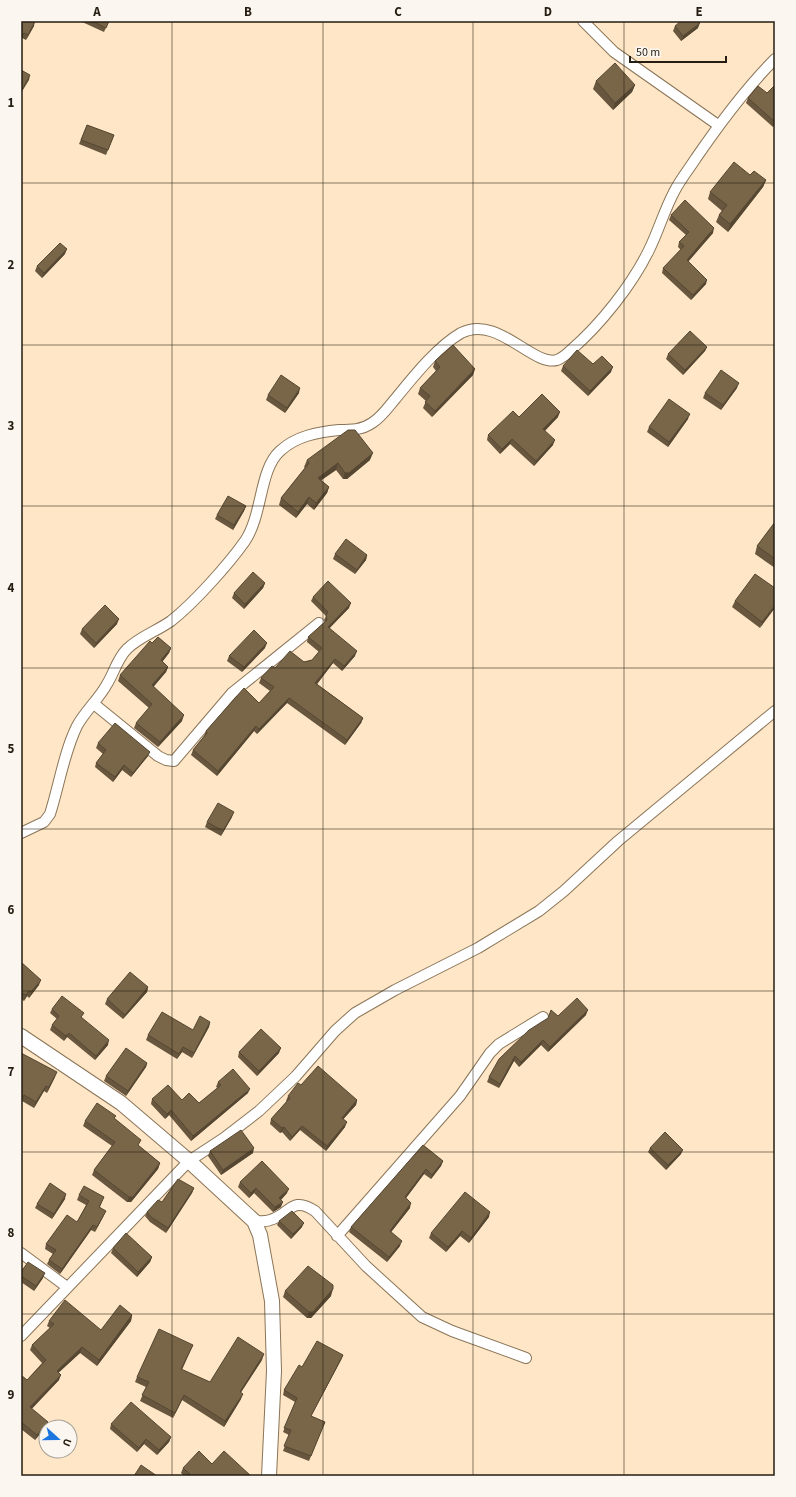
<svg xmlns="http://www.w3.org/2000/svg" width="796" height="1497" viewBox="0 0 796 1497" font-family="'Source Sans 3',sans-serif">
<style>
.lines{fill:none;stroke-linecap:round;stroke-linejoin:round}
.street-casing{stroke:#8a7558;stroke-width:12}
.secondary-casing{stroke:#8a7558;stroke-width:16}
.street{stroke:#fff;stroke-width:10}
.secondary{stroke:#fff;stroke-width:14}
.wall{fill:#68573e}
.shaded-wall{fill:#554732}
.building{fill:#796548;stroke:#554732}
.grid{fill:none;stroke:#251d11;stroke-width:1;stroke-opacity:0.55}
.neatline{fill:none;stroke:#251d11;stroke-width:1.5}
.grid-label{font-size:13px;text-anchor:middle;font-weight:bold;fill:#251d11}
</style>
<rect width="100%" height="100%" fill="#fee6c6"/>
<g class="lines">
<g class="street-casing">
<path id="street" d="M 583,21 L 614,52 L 718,125
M 94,704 L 158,756 L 166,760 L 174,761 L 232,693 L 319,623
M 21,833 L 44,822 L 50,814 C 59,786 64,752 77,726 C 85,711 99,699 107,684 C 114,673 117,659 127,649 C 139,637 157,631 171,621 C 194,603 228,565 245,541 C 263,514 259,470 280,451 C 296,436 318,432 339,430 C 351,430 362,430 372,423 C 382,417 389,406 396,398 C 414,376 437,347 461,333 C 497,314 533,367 557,360 C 562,358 567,354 571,350 C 600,325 632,285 649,250 C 658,232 664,211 674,192 C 680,180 689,169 696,158 C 720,123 745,89 775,59
M 254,1221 C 259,1221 265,1222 270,1220 C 290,1215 291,1195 315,1211 L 366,1266 L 422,1317 L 452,1331 L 526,1358
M 337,1236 L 460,1096 L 490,1053 L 499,1044 L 543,1017
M 21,1253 L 67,1287
M 21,1336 L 189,1161 L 224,1138 L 259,1111 L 296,1076 L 335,1031 L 346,1021 L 355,1013 L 395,990 L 478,948 L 539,911 L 564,891 L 618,841 L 775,711"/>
</g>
<g class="secondary-casing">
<path id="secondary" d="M 21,1036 L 121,1103 L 189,1161 L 254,1221 L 260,1235 L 272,1301 L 274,1371 L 269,1476"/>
</g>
<use href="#street" class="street"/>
<use href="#secondary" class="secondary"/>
</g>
<path class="wall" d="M 21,21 L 34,26 L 26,40 L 22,38 Z
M 80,21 L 109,21 L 104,32 Z
M 675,26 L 698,28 L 681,41 L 673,31 Z
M 596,81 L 635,85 L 632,92 L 613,110 L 593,89 Z
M 775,85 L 775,125 L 773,127 L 746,103 L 748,98 L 767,93 Z
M 87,125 L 114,135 L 106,155 L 79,144 Z
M 750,175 L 766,180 L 763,187 L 728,232 L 716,222 L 719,215 L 722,211 L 708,199 L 710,192 Z
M 671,215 L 713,233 L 688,262 L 706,284 L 691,300 L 662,273 L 663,268 L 681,250 L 678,247 L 679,242 L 686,235 L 669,220 Z
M 65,254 L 42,278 L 35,271 L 37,266 Z
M 707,347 L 705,351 L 683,375 L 666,359 L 668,354 Z
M 435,361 L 473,375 L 432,417 L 423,408 L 426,401 L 418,394 L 420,388 L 436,371 L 433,367 Z
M 593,364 L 611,372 L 588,396 L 561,371 L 563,366 Z
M 737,388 L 721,410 L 703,398 L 705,393 Z
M 299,393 L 285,413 L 266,400 L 268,395 Z
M 519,417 L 558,417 L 545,431 L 553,445 L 534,466 L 510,444 L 500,454 L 487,440 L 488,435 Z
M 688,419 L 668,447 L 647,432 L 649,427 Z
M 307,460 L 370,460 L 347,479 L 343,479 L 336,470 L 321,480 L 329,487 L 327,493 L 314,510 L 307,504 L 296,518 L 279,505 L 281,498 L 305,468 L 304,467 Z
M 246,506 L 244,511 L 233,530 L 215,519 L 217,515 Z
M 775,522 L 775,568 L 755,554 L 757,546 Z
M 335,554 L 367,555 L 366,560 L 355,574 L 333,559 Z
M 265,583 L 263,588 L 244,609 L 232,598 L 234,593 Z
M 775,588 L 760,628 L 732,607 L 735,601 Z
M 313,597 L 349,608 L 329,628 L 355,656 L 342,671 L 333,663 L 317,684 L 363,718 L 361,723 L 345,745 L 287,703 L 257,734 L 254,731 L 217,776 L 191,755 L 193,750 L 204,736 L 206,731 L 259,703 L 270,691 L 259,683 L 261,678 L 275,668 L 312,660 L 319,652 L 307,642 L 308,637 L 325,622 L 324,620 L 326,616 L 311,601 Z
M 117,624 L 94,648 L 80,634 L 82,629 Z
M 152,643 L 171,648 L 169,653 L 162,662 L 168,667 L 166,672 L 153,687 L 182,721 L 158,747 L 134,728 L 136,723 L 149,708 L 118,681 L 120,675 Z
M 265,648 L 242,672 L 227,661 L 229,656 Z
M 98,743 L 148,756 L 131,777 L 122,770 L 113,782 L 95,767 L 96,763 L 103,754 L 96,748 Z
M 232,817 L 221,836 L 205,827 L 207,822 Z
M 21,962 L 39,985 L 29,998 L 27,996 L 24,1001 L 21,999 Z
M 148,987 L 147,992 L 123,1019 L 105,1004 L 107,999 Z
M 52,1009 L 82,1018 L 108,1045 L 95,1060 L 67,1037 L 64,1041 L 50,1030 L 52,1025 L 57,1019 L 50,1013 Z
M 586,1015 L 548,1052 L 541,1045 L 519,1067 L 514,1061 L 499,1088 L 487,1082 L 489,1077 L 558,1016 Z
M 210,1022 L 209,1027 L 192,1058 L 182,1052 L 177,1059 L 146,1040 L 148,1035 L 193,1030 Z
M 239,1052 L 279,1053 L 257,1076 L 238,1057 Z
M 21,1053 L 55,1077 L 47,1093 L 44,1091 L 34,1108 L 22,1101 L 21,1102 Z
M 147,1063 L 146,1067 L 126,1096 L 104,1081 L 106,1076 Z
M 218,1082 L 248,1093 L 191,1141 L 169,1115 L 165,1119 L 151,1104 L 152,1099 L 182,1100 L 199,1103 L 218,1088 L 216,1087 Z
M 301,1085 L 357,1100 L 356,1105 L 343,1119 L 345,1127 L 326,1151 L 300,1130 L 290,1141 L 282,1132 L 280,1133 L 270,1124 L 271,1119 L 287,1101 L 286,1101 L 288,1096 Z
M 115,1119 L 139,1146 L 160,1163 L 158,1169 L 131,1202 L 127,1202 L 92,1175 L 94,1170 L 112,1146 L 83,1126 L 85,1121 Z
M 423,1145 L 443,1161 L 441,1166 L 431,1179 L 424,1174 L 406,1198 L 410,1208 L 391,1232 L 400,1246 L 387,1262 L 349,1232 L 351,1227 Z
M 650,1148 L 681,1154 L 666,1170 L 648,1152 Z
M 210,1151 L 253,1153 L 221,1175 L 208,1156 Z
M 240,1182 L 287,1193 L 281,1200 L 281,1207 L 273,1212 L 254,1193 L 249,1198 L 238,1187 Z
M 194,1188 L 192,1193 L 166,1233 L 150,1222 L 145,1216 L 147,1212 L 162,1202 Z
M 79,1195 L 104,1197 L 100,1207 L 104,1215 L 95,1232 L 91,1230 L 60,1274 L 47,1264 L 49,1260 L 53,1254 L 45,1249 L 46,1244 L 77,1222 L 86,1205 L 77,1200 Z
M 65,1199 L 52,1219 L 35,1208 L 37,1204 Z
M 489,1217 L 469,1243 L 460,1236 L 446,1252 L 429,1238 L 431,1233 Z
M 279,1221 L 302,1227 L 291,1239 L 277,1225 Z
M 113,1248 L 152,1257 L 150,1262 L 137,1277 L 111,1253 Z
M 21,1272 L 43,1278 L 34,1291 L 21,1282 Z
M 285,1291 L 331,1296 L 311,1318 L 307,1318 L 283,1297 Z
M 132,1315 L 131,1321 L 97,1366 L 80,1353 L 59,1372 L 59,1380 L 31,1409 L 48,1422 L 46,1427 L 35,1440 L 21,1429 L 21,1375 L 27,1380 L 42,1363 L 30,1350 L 32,1345 L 50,1328 L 47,1326 L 49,1321 L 101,1330 Z
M 193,1345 L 182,1370 L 210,1382 L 262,1360 L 241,1392 L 241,1399 L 224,1427 L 182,1400 L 173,1418 L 140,1401 L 146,1387 L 135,1382 L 137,1377 Z
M 343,1355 L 341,1360 L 311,1416 L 325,1422 L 309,1461 L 283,1451 L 289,1435 L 283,1432 L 295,1402 L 283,1395 L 284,1390 L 302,1367 Z
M 111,1424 L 171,1437 L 169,1442 L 157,1455 L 144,1444 L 137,1452 L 110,1429 Z
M 212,1464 L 251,1476 L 184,1476 L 181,1473 L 183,1468 Z"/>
<path class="shaded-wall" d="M 35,21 L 34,26 L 26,40 L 28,35 Z
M 700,23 L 698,28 L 681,41 L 683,36 Z
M 30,75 L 29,80 L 21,93 L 21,92 Z
M 635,85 L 632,92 L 613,110 L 615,103 Z
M 766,180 L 763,187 L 728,232 L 730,224 Z
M 714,228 L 713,233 L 685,265 L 687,260 Z
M 67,249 L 65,254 L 42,278 L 44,273 Z
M 707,280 L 706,284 L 691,300 L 693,295 Z
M 707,347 L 705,351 L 683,375 L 685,370 Z
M 613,367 L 611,372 L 588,396 L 590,391 Z
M 475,369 L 473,375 L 432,417 L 435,411 Z
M 739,383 L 737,388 L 721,410 L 723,405 Z
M 300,388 L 299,393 L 285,413 L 287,408 Z
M 560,412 L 558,417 L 541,434 L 543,429 Z
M 690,414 L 688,419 L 668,447 L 669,442 Z
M 512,439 L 510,444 L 500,454 L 502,449 Z
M 555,440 L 553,445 L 534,466 L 536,461 Z
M 373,453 L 370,460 L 347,479 L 343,479 L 345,473 Z
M 338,463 L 336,470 L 316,484 L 318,478 Z
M 329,487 L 327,493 L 314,510 L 316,503 Z
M 309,497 L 307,504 L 296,518 L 298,512 Z
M 246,506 L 244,511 L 233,530 L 234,525 Z
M 367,555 L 366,560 L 355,574 L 357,570 Z
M 265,583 L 263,588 L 244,609 L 245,604 Z
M 351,603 L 349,608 L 326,632 L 328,627 Z
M 775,605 L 775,608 L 760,628 L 762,622 Z
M 119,619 L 117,624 L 94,648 L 96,643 Z
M 267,643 L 265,648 L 242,672 L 244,667 Z
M 171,648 L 169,653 L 159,666 L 161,660 Z
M 357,651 L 355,656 L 342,671 L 344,666 Z
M 335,659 L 333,663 L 314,688 L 315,683 Z
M 168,667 L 166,672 L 150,691 L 152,685 Z
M 289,698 L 287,703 L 257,734 L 259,729 Z
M 184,715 L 182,721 L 158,747 L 160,742 Z
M 363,718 L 361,723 L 345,745 L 347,740 Z
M 256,726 L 254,731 L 217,776 L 218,771 Z
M 150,752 L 148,756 L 131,777 L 133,773 Z
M 124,765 L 122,770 L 113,782 L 115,777 Z
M 234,812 L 232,817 L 221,836 L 223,831 Z
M 41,980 L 39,985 L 29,998 L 31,992 Z
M 148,987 L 147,992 L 123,1019 L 125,1015 Z
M 29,991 L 27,996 L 24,1001 L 26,995 Z
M 588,1010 L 586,1015 L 548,1052 L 550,1047 Z
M 210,1022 L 209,1027 L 192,1058 L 194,1053 Z
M 69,1033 L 67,1037 L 64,1041 L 66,1036 Z
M 109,1040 L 108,1045 L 95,1060 L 96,1056 Z
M 543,1040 L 541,1045 L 519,1067 L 521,1062 Z
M 183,1047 L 182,1052 L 177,1059 L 179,1054 Z
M 281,1048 L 279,1053 L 257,1076 L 259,1071 Z
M 515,1056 L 514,1061 L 499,1088 L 500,1084 Z
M 147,1063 L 146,1067 L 126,1096 L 128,1091 Z
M 57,1072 L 55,1077 L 47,1093 L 49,1087 Z
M 46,1086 L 44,1091 L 34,1108 L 36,1102 Z
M 250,1089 L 248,1093 L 191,1141 L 193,1136 Z
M 357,1100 L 356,1105 L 340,1123 L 342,1118 Z
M 171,1110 L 169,1115 L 165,1119 L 167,1114 Z
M 347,1122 L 345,1127 L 326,1151 L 327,1146 Z
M 302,1126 L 300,1130 L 290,1141 L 292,1137 Z
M 284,1127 L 282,1132 L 280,1133 L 282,1128 Z
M 254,1148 L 253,1153 L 221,1175 L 223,1170 Z
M 683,1150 L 681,1154 L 666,1170 L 668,1165 Z
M 443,1161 L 441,1166 L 431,1179 L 432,1175 Z
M 160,1163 L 158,1169 L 131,1202 L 127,1202 L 129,1197 Z
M 426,1169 L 424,1174 L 403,1202 L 405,1197 Z
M 194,1188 L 192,1193 L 166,1233 L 168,1228 Z
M 256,1188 L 254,1193 L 249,1198 L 251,1193 Z
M 289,1189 L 287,1193 L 278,1203 L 279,1198 Z
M 66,1194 L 65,1199 L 52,1219 L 54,1214 Z
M 283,1202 L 281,1207 L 273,1212 L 275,1207 Z
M 411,1203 L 410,1208 L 388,1236 L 390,1231 Z
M 106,1211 L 104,1215 L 95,1232 L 97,1227 Z
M 490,1212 L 489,1217 L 469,1243 L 471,1238 Z
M 304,1223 L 302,1227 L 291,1239 L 293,1234 Z
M 93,1225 L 91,1230 L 60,1274 L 62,1269 Z
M 462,1231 L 460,1236 L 446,1252 L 448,1247 Z
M 402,1241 L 400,1246 L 387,1262 L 389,1257 Z
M 152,1257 L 150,1262 L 137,1277 L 138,1272 Z
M 45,1273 L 43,1278 L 34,1291 L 36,1286 Z
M 333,1289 L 331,1296 L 311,1318 L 307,1318 L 309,1312 Z
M 132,1315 L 131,1321 L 97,1366 L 99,1360 Z
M 82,1347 L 80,1353 L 55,1376 L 57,1371 Z
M 264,1354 L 262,1360 L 238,1397 L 240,1392 Z
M 343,1355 L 341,1360 L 309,1420 L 311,1416 Z
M 61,1375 L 59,1380 L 28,1413 L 30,1407 Z
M 243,1394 L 241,1399 L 224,1427 L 225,1421 Z
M 184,1395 L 182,1400 L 173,1418 L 175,1413 Z
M 48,1422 L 46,1427 L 35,1440 L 37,1435 Z
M 171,1437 L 169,1442 L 157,1455 L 159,1450 Z
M 146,1439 L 144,1444 L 137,1452 L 139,1448 Z"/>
<path class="building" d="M 21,21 L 35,21 L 28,35 L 24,33 L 21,38 Z
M 92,21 L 109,21 L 106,28 Z
M 681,21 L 698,21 L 700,23 L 683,36 L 675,26 Z
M 615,63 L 635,85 L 615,103 L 596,81 Z
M 21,70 L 30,75 L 21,92 Z
M 775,85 L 775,122 L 748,98 L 758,86 L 767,93 Z
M 87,125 L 114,135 L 108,150 L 81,140 Z
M 734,162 L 750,175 L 754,171 L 766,180 L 730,224 L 719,215 L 727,205 L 710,192 Z
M 685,200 L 714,228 L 687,260 L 707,280 L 693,295 L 663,268 L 684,246 L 679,242 L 689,232 L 671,215 Z
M 60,243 L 67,249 L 44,273 L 37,266 Z
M 690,331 L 707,347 L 685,370 L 668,354 Z
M 453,345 L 475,369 L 435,411 L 425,402 L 430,396 L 420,388 L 440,367 L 435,361 Z
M 577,350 L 593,364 L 602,356 L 613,367 L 590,391 L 563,366 Z
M 721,370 L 739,383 L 723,405 L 705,393 Z
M 281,375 L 300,388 L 287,408 L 268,395 Z
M 542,394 L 560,412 L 543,429 L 555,440 L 536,461 L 512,439 L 502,449 L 488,435 L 513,411 L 519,417 Z
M 669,399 L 690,414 L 669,442 L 649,427 Z
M 348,430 L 355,430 L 373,453 L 349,473 L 345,473 L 338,463 L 318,478 L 329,487 L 316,503 L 309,497 L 298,512 L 281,498 L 309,463 L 307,460 Z
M 228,496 L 246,506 L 234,525 L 217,515 Z
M 775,522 L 775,559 L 757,546 Z
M 346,539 L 367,555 L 357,570 L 335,554 Z
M 253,572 L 265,583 L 245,604 L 234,593 Z
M 755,574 L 775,588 L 775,605 L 762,622 L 735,601 Z
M 328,581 L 351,603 L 328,627 L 357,651 L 344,666 L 335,659 L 315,683 L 363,718 L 347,740 L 289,698 L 259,729 L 256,726 L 218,771 L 193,750 L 207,733 L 206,731 L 244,688 L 259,703 L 274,687 L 261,678 L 272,666 L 275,668 L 290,651 L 304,662 L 312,660 L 322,648 L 308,637 L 327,620 L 326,615 L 328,612 L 313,597 Z
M 105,605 L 119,619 L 96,643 L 82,629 Z
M 254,630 L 267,643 L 244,667 L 229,656 Z
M 158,637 L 171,648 L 161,660 L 168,667 L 152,685 L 184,715 L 160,742 L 136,723 L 152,704 L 120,675 L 150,641 L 152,643 Z
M 115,723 L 150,752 L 133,773 L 124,765 L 115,777 L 96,763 L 106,750 L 98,743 Z
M 218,803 L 234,812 L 223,831 L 207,822 Z
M 21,962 L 41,980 L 31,992 L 29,991 L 26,995 L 21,993 Z
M 130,972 L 148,987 L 125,1015 L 107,999 Z
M 62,996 L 84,1013 L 81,1017 L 109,1040 L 96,1056 L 69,1033 L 66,1036 L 52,1025 L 59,1016 L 52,1009 Z
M 577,998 L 588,1010 L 550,1047 L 543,1040 L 521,1062 L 515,1056 L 500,1084 L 489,1077 L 499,1059 L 529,1030 L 548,1018 L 551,1010 L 558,1016 Z
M 162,1012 L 193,1030 L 200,1016 L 210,1022 L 194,1053 L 183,1047 L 179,1054 L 148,1035 Z
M 261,1029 L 281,1048 L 259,1071 L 239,1052 Z
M 126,1048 L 147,1063 L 128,1091 L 106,1076 Z
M 21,1053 L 57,1072 L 49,1087 L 46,1086 L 36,1102 L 24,1095 L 21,1101 Z
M 318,1066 L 357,1100 L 342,1118 L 347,1122 L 327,1146 L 302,1126 L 292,1137 L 284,1127 L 282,1128 L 271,1119 L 290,1098 L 288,1096 L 298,1083 L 301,1085 Z
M 233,1069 L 250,1089 L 193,1136 L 171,1110 L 167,1114 L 152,1099 L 168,1085 L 182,1100 L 189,1093 L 199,1103 L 221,1085 L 218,1082 Z
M 97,1103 L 116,1116 L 114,1118 L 141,1140 L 138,1145 L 160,1163 L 133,1197 L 129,1197 L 94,1170 L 115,1142 L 85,1121 Z
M 241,1130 L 254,1148 L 223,1170 L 210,1151 Z
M 665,1132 L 683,1150 L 668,1165 L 650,1148 Z
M 423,1145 L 443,1161 L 432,1175 L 426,1169 L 405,1197 L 411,1203 L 390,1231 L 402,1241 L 389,1257 L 351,1227 Z
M 262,1161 L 289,1189 L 279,1198 L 283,1202 L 275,1207 L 256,1188 L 251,1193 L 240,1182 Z
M 178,1179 L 194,1188 L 168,1228 L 151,1217 L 147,1212 L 158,1200 L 162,1202 Z
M 50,1183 L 66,1194 L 54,1214 L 37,1204 Z
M 84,1186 L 104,1197 L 99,1207 L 106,1211 L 97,1227 L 93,1225 L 62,1269 L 49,1260 L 56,1250 L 46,1244 L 67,1215 L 77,1222 L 89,1201 L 79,1195 Z
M 465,1192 L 490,1212 L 471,1238 L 462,1231 L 448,1247 L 431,1233 Z
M 292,1211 L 304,1223 L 293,1234 L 279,1221 Z
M 126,1233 L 152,1257 L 138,1272 L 113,1248 Z
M 28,1262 L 45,1273 L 36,1286 L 21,1276 L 21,1272 Z
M 308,1266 L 333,1285 L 333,1289 L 313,1312 L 309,1312 L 285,1291 Z
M 65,1300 L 101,1330 L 120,1305 L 132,1315 L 99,1360 L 82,1347 L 57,1371 L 61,1375 L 30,1407 L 48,1422 L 37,1435 L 21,1422 L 21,1375 L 27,1380 L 46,1360 L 32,1345 L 54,1324 L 49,1321 Z
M 159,1329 L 193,1345 L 181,1369 L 210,1382 L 238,1337 L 264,1354 L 240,1392 L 243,1394 L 225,1421 L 184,1395 L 175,1413 L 142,1395 L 149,1382 L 137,1377 Z
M 317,1341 L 343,1355 L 311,1416 L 325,1422 L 311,1456 L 284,1446 L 291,1430 L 284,1428 L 297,1398 L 284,1390 L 299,1365 L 302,1367 Z
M 131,1402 L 171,1437 L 159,1450 L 146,1439 L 139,1448 L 111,1424 Z
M 199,1451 L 212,1464 L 224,1451 L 251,1476 L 192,1476 L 183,1468 Z
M 141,1465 L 157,1476 L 134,1476 Z"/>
<path class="grid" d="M 172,21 L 172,1476M 323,21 L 323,1476M 473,21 L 473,1476M 624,21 L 624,1476M 21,183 L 775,183M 21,345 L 775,345M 21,506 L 775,506M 21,668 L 775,668M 21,829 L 775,829M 21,991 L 775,991M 21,1152 L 775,1152M 21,1314 L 775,1314"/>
<rect width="796" height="1497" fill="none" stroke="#fbf7f0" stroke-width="44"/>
<g transform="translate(58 1439) rotate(111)"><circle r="19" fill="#fbf7f0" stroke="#a5a097"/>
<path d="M0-3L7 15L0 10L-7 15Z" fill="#1c76e0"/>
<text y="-6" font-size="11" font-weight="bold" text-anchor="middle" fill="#251d11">U</text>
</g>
<path d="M630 56v6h96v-6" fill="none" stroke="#251d11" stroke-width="2"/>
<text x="636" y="56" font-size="12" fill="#251d11" stroke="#fbf7f0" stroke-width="3" paint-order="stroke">50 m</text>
<rect x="22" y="22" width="752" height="1453" class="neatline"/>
<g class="grid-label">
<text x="97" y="16">A</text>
<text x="248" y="16">B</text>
<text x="398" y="16">C</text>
<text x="548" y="16">D</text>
<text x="699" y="16">E</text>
<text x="11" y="107">1</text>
<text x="11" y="269">2</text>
<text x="11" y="430">3</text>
<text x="11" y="592">4</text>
<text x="11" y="753">5</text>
<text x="11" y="914">6</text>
<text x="11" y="1076">7</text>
<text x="11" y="1237">8</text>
<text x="11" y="1399">9</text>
</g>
</svg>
